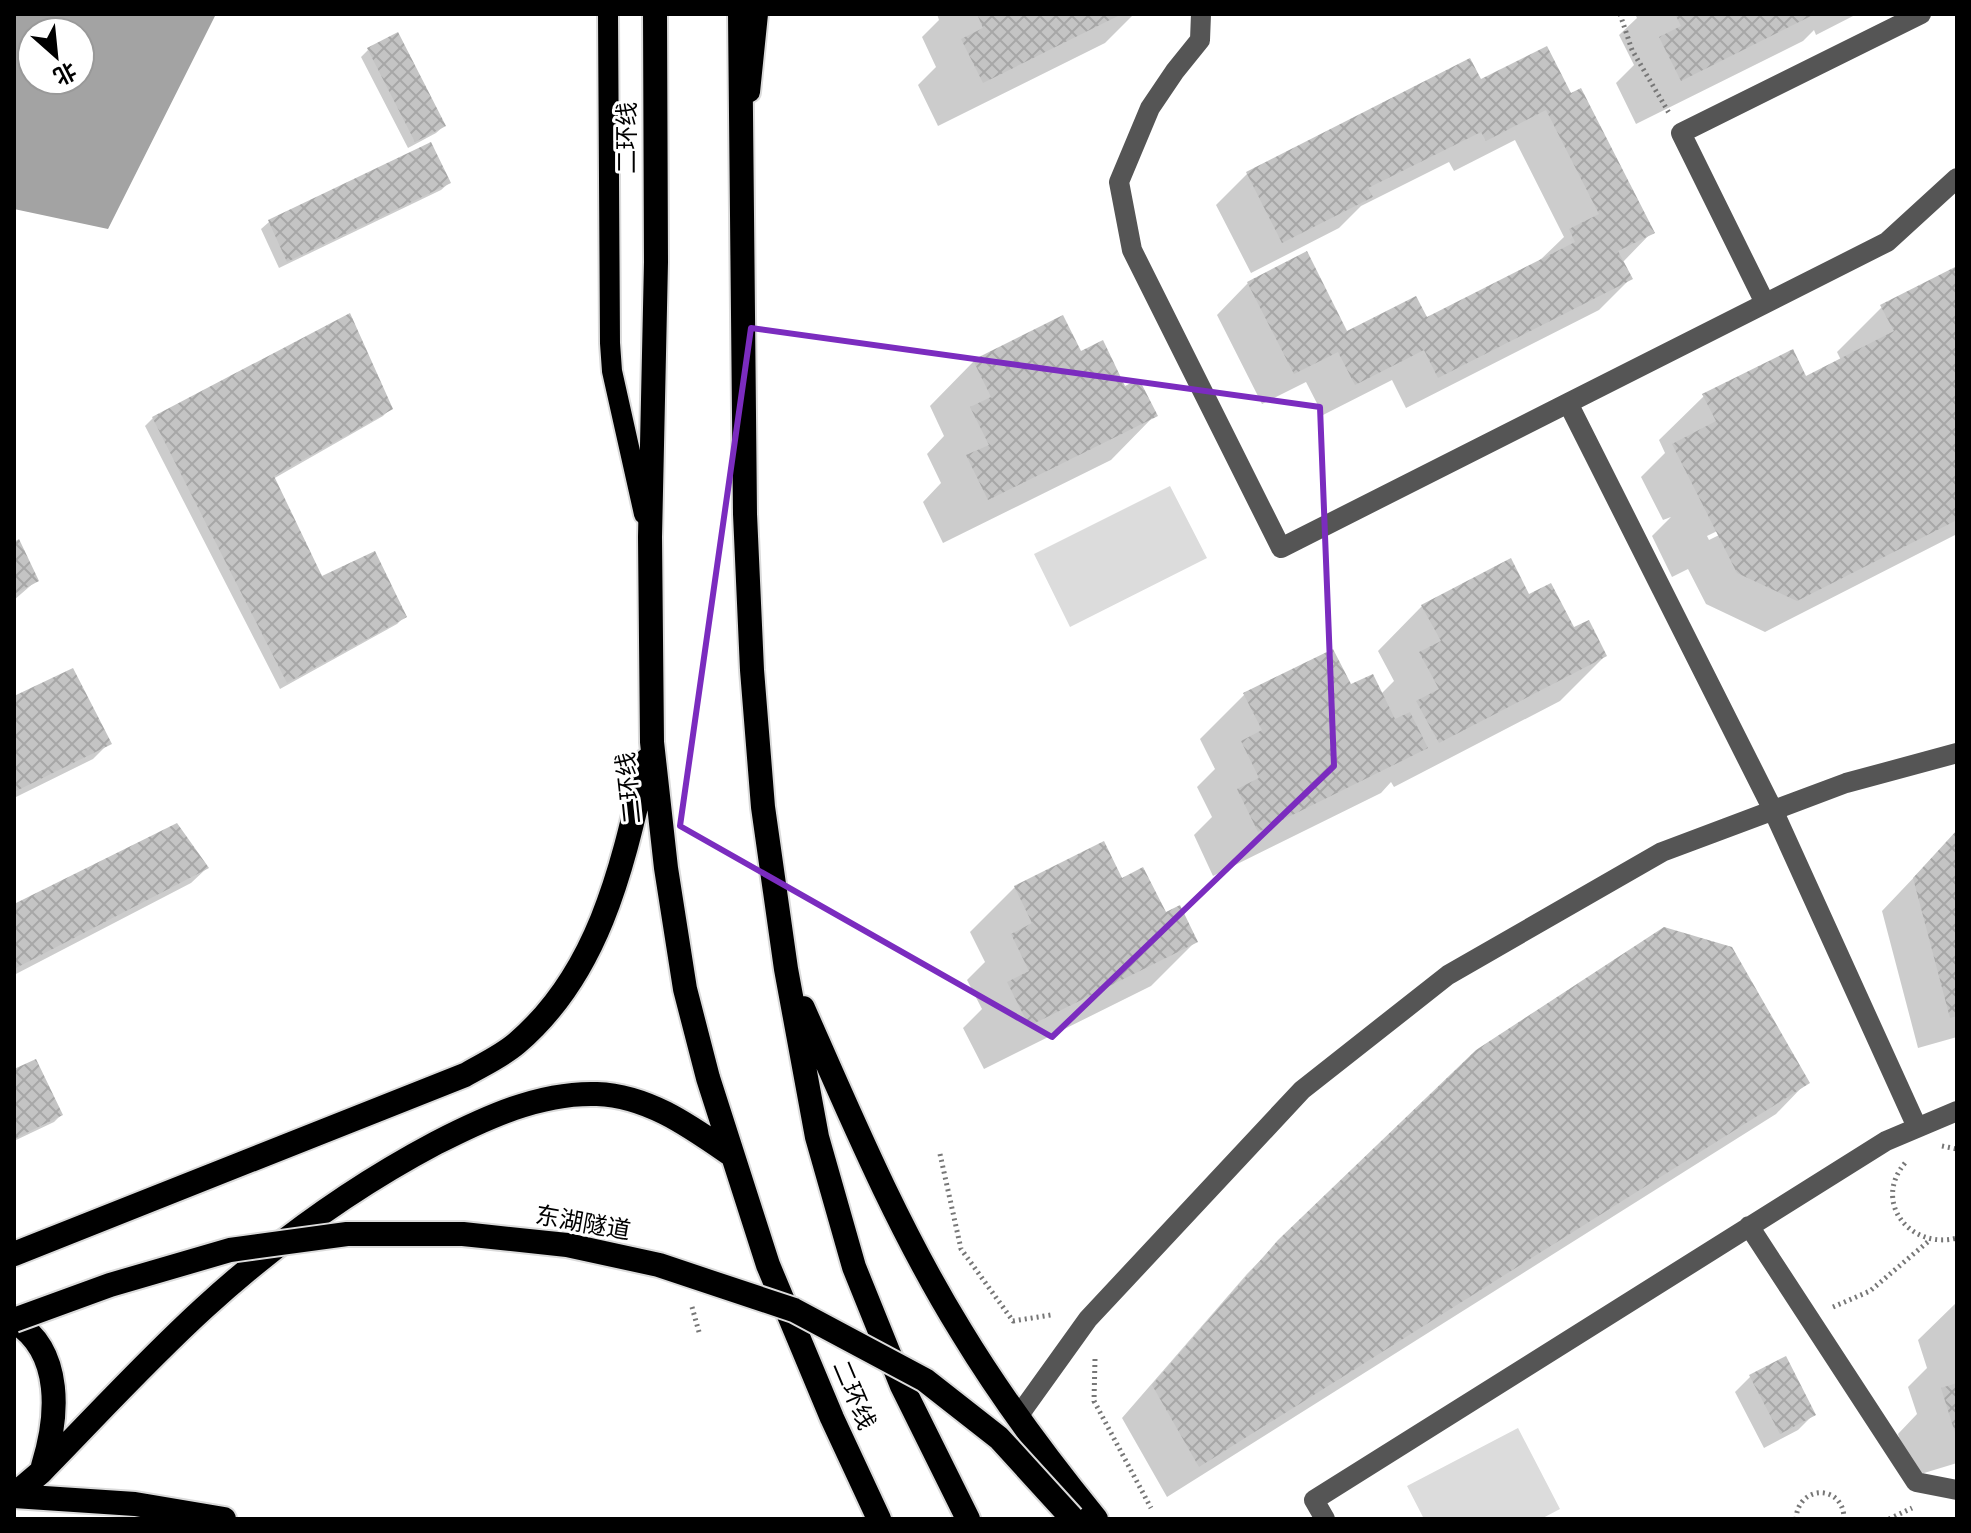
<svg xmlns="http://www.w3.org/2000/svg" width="1971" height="1533" viewBox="0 0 1971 1533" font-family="'Work Sans','Noto Sans SC',sans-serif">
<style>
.pitch{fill:#dcdcdc}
.water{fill:#a3a3a3;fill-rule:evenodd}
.shadow{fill:#0003;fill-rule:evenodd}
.building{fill:url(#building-cross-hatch)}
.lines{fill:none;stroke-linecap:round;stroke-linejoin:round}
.major-casing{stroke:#dbdbdb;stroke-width:24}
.highway-casing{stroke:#dbdbdb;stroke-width:28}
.path{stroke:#777;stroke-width:5;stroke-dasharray:2 4;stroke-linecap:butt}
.minor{stroke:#555;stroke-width:20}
.major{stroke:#000;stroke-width:20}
.highway{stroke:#000;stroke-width:24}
.highway-bridge-casing{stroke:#dbdbdb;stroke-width:28;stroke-linecap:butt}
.highway-bridge{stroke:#000;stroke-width:24}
.marked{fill:none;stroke:#7b2cbf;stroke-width:6;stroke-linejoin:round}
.labels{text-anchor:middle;stroke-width:6;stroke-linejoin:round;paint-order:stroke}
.street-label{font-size:24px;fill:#000;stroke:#fff}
</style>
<defs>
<pattern id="building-cross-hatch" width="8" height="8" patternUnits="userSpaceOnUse" patternTransform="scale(2)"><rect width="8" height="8" fill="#c4c4c4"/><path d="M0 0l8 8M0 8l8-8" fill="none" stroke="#a7a7a7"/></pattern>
</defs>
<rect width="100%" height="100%" fill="#fff"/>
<path class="pitch" d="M 1170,486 L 1207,558 L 1070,627 L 1034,554 Z
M 1518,1428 L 1560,1509 L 1541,1519 L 1424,1519 L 1407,1486 Z"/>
<path class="water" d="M 14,14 L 216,14 L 108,229 L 14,209 ZM 32,32 L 80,32 L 80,80 L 32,80 Z"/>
<path class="shadow" d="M 937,14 L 1134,14 L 1105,43 L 938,126 L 918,85 L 936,67 L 922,37 L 939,20 Z
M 1635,14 L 1857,14 L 1816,35 L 1814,30 L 1803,41 L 1636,124 L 1616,83 L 1634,65 L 1619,35 L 1637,18 Z
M 368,50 L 444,126 L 436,133 L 408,148 L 361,57 Z
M 1480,82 L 1570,96 L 1652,232 L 1622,263 L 1630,279 L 1599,310 L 1406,408 L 1392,380 L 1323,415 L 1306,382 L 1262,404 L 1217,315 L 1248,283 L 1346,333 L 1426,320 L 1537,263 L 1564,237 L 1515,140 L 1454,171 L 1449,162 L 1361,206 L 1339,228 L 1251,273 L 1216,205 L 1247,174 Z
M 430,145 L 449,183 L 441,190 L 279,268 L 261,229 L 269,222 Z
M 1957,268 L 1957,534 L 1765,632 L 1706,604 L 1688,569 L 1672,577 L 1652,536 L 1671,517 L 1663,520 L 1641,477 L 1665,453 L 1659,440 L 1704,396 L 1805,378 L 1841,360 L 1837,352 L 1882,307 ZM 1834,474 L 1834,478 L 1709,540 L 1707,536 Z
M 974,361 L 1124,389 L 1155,415 L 1111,460 L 943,543 L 923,502 L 941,483 L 927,454 L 944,436 L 930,406 Z
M 391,408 L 383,416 L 273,479 L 321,579 L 404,617 L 397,624 L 280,689 L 145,426 L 153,418 Z
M 14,544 L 36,581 L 14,600 Z
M 1528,597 L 1605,656 L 1560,701 L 1394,787 L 1391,782 L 1381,793 L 1213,876 L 1194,835 L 1212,817 L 1197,787 L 1215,769 L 1200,739 L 1245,694 L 1350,687 L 1381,694 L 1394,681 L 1378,651 L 1422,606 Z
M 14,698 L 109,743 L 93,759 L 14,798 Z
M 1957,832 L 1957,1037 L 1918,1048 L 1882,911 Z
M 207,868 L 191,883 L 14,975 L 14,906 Z
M 1121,880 L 1196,941 L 1151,986 L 984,1069 L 963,1028 L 982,1009 L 967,980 L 985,962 L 970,932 L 1015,887 Z
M 14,1072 L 61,1115 L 54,1122 L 14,1141 Z
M 1807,1082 L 1776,1114 L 1167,1497 L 1122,1418 L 1247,1274 L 1279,1241 Z
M 1957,1302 L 1957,1463 L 1911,1477 L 1898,1434 L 1917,1414 L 1908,1387 L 1927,1368 L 1918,1340 Z
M 1751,1376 L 1814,1414 L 1798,1430 L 1764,1448 L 1735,1392 Z"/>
<path class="building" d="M 977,14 L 1122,14 L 983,83 L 961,39 L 983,28 Z
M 1675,14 L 1815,14 L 1681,81 L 1659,37 L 1681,26 Z
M 398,32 L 446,126 L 415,142 L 367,48 Z
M 1547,46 L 1571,93 L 1581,88 L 1655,233 L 1618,251 L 1633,279 L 1438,378 L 1424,350 L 1355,385 L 1338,352 L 1294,374 L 1247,282 L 1307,251 L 1347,331 L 1416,296 L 1427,317 L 1575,242 L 1569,229 L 1599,214 L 1546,110 L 1486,141 L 1481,132 L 1368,188 L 1373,197 L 1282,243 L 1246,172 L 1470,58 L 1481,79 Z
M 431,142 L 451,183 L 287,262 L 268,220 Z
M 1957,266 L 1957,520 L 1797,601 L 1737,573 L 1672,444 L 1716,421 L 1702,394 L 1793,349 L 1806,376 L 1894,331 L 1880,305 Z
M 350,313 L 393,409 L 274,476 L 322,576 L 375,551 L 407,617 L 287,683 L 152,417 Z
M 1063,315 L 1081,351 L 1103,340 L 1125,386 L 1139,379 L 1158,416 L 988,500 L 966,455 L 989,445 L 970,407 L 991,397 L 973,360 Z
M 19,539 L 39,581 L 14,594 L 14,542 Z
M 1511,558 L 1529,594 L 1551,583 L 1574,627 L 1589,620 L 1607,656 L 1439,743 L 1416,701 L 1439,689 L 1419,652 L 1441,641 L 1421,605 Z
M 1333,649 L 1351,684 L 1373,674 L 1395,719 L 1410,712 L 1428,748 L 1258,832 L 1237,789 L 1259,778 L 1241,741 L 1262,730 L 1243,693 Z
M 73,668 L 112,744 L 14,792 L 14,696 Z
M 177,823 L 209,868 L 14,969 L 14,904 Z
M 1957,830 L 1957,1016 L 1950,1018 L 1913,878 Z
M 1104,841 L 1122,878 L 1143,867 L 1166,912 L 1180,905 L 1198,942 L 1029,1026 L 1007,982 L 1029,971 L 1011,934 L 1032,923 L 1014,886 Z
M 1664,927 L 1732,947 L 1810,1083 L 1199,1467 L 1152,1385 L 1278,1240 L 1476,1050 Z
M 36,1059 L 63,1115 L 14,1139 L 14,1069 Z
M 1786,1356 L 1816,1415 L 1780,1434 L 1749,1375 Z
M 1957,1383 L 1957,1436 L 1956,1436 L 1941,1388 Z"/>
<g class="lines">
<g class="major-casing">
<path id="major" d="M 608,14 L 610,343 L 612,371 L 644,514
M 750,92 L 758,14"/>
</g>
<g class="highway-casing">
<path id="highway" d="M 655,14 L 656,262 L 650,537 L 652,742 L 666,868 L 685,989 L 708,1078 L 768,1265 L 832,1418 L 879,1519
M 740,14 L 745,514 L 752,670 L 763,807 L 786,969 L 817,1137 L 854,1267 L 902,1386 L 968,1519
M 803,1008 C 851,1117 898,1229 961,1331 C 1001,1397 1047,1459 1096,1519
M 14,1254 L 465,1075 C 482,1065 502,1056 517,1043 C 601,971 623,863 647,760
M 14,1321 C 64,1352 58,1418 43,1466
M 14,1495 L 41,1472 C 95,1417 147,1360 204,1308 C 273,1245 353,1187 436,1143 C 485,1118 540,1092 597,1094 C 649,1096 691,1127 733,1156
M 14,1496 L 135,1504 L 224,1519"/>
</g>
<path class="path" d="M 1620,14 L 1632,50 L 1669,113
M 1942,1146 L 1957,1149
M 940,1154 L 961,1249 L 1013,1321 L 1051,1315
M 1905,1163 C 1872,1202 1910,1250 1957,1238
M 692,1307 L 699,1332
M 1833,1307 L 1870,1291 L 1930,1240
M 1095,1359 L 1094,1401 L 1151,1508
M 1796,1519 C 1798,1484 1844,1484 1844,1519
M 1889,1519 L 1912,1508"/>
<path class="minor" d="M 1201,14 L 1200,40 L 1175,71 L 1150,108 L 1119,182 L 1132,250 L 1281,548 L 1568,403
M 1765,303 L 1681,133 L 1921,14
M 1917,1127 L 1773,810 L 1568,403 L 1887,242 L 1957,178
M 1749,1226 L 1916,1482 L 1957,1490
M 1017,1418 L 1088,1319 L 1302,1090 L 1448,975 L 1662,852 L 1846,783 L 1957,753
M 1325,1519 L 1314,1500 L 1886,1141 L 1957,1111"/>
<use href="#major" class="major"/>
<use href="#highway" class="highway"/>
<g class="highway-bridge-casing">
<path id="highway-bridge" d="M 14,1320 L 110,1285 L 230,1250 L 347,1234 L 463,1234 L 567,1245 L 659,1265 L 794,1310 L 925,1380 L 999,1438 L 1072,1518"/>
</g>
<use href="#highway-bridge" class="highway-bridge"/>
</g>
<path class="marked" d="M 751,328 L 1320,407 L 1334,766 L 1052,1037 L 680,826 Z"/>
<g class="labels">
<g class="street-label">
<text transform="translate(627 138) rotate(-90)" y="8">二环线</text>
<text transform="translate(629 788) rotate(-96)" y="8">二环线</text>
<text transform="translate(583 1223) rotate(10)" y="8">东湖隧道</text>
<text transform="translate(854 1395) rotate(67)" y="8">二环线</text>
</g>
</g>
<rect width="1971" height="1533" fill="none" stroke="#000000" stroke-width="32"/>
<g transform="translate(56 56) rotate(153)"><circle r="38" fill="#ffffff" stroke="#999999" stroke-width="2"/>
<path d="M0-6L14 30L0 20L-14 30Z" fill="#000000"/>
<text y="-12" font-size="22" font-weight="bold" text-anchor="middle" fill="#000000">北</text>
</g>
</svg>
